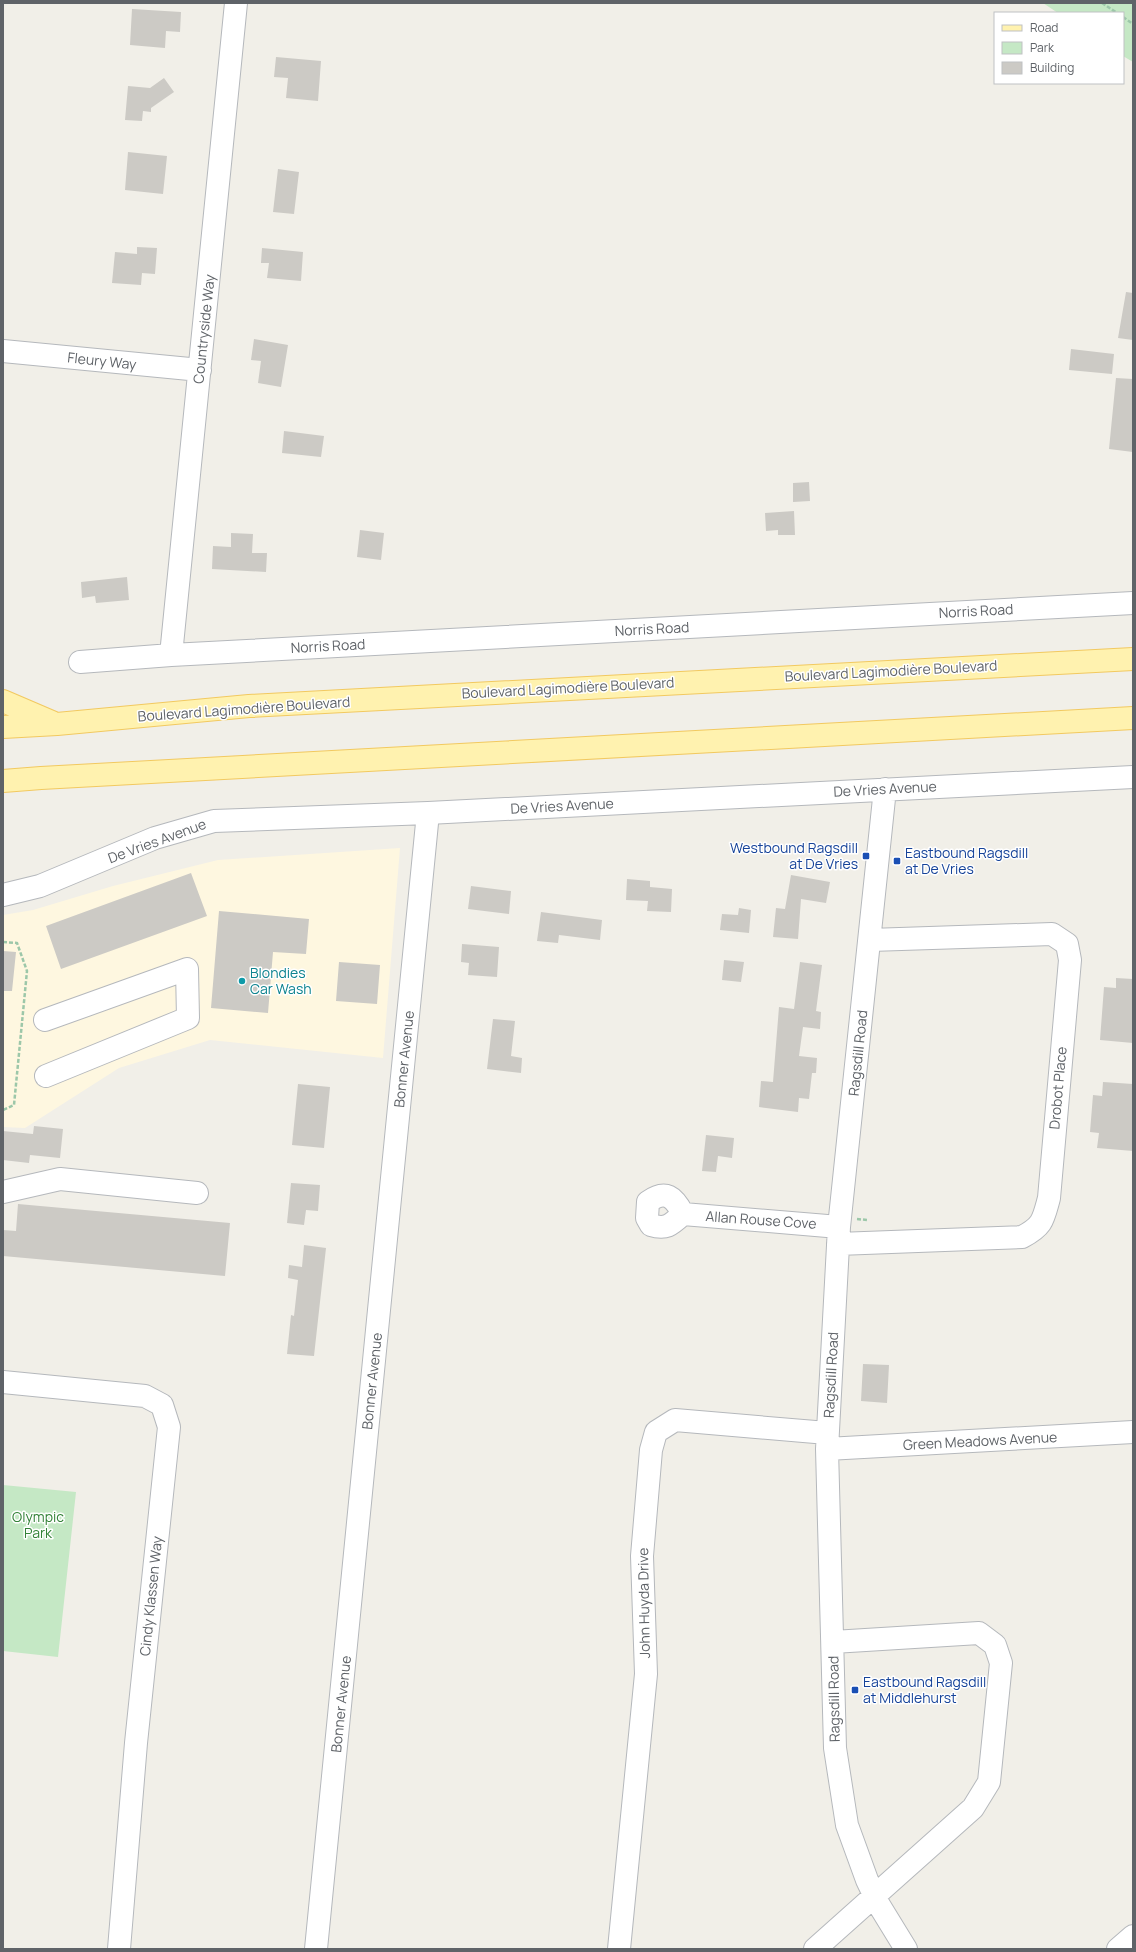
<svg xmlns="http://www.w3.org/2000/svg" width="1136" height="1952" viewBox="0 0 1136 1952" font-family="Manrope,sans-serif">
<style>
.commercial{fill:#fef7e0}
.green{fill:#c5e8c5}
.building{fill:#cccac5}
.lines{fill:none;stroke-linecap:round;stroke-linejoin:round}
.minor-casing{stroke:#b5b8bc;stroke-width:24}
.major-casing{stroke:#f2c960;stroke-width:24}
.path{stroke:#9cc7a9;stroke-width:2.5;stroke-dasharray:4 2;stroke-linecap:butt}
.minor{stroke:#fff;stroke-width:22}
.major{stroke:#fff2af;stroke-width:22}
.transit-dot{fill:#1a4fb4;stroke:#fff;stroke-width:1.5}
.culture-dot{fill:#0f9aa8;stroke:#fff;stroke-width:1.5}
.labels{text-anchor:middle;stroke-width:3;stroke-linejoin:round;paint-order:stroke}
.street-label{font-size:14px;fill:#5f6368;stroke:#fff}
.transit-label{font-size:14px;fill:#164399;stroke:#fff;text-anchor:start}
.culture-label{font-size:14px;fill:#0d838f;stroke:#fff;text-anchor:start}
.park-label{font-size:14px;fill:#348238;stroke:#fff}
</style>
<rect width="100%" height="100%" fill="#f1efe8"/>
<path class="commercial" d="M 400,848 L 383,1058 L 210,1040 L 119,1068 L 25,1128 L 3,1127 L 3,915 L 33,910 L 113,886 L 218,860 Z"/>
<path class="green" d="M 1043,3 L 1133,3 L 1133,62 L 1123,56 L 1123,13 L 1058,13 Z
M 3,1485 L 76,1492 L 58,1657 L 3,1651 Z"/>
<path class="building" d="M 132,9 L 181,12 L 180,32 L 166,31 L 165,48 L 130,45 Z
M 276,57 L 321,61 L 318,101 L 286,98 L 288,78 L 274,77 Z
M 164,78 L 174,92 L 151,108 L 151,112 L 143,111 L 142,121 L 125,120 L 128,86 L 150,88 Z
M 128,152 L 167,156 L 163,194 L 125,190 Z
M 278,169 L 299,172 L 294,214 L 273,212 Z
M 137,247 L 157,248 L 155,274 L 142,273 L 141,285 L 112,283 L 115,252 L 137,254 Z
M 262,248 L 303,252 L 301,281 L 267,278 L 269,263 L 261,263 Z
M 1126,292 L 1133,293 L 1133,340 L 1118,338 Z
M 254,339 L 288,345 L 281,387 L 258,383 L 261,361 L 251,360 Z
M 1071,349 L 1114,354 L 1112,374 L 1069,370 Z
M 1116,378 L 1133,379 L 1133,452 L 1109,449 Z
M 284,431 L 324,436 L 321,457 L 282,453 Z
M 809,482 L 810,501 L 793,502 L 793,483 Z
M 794,511 L 795,535 L 778,535 L 778,530 L 766,531 L 765,513 Z
M 360,530 L 384,533 L 381,560 L 357,557 Z
M 231,533 L 253,534 L 252,553 L 267,553 L 266,572 L 212,569 L 213,546 L 231,547 Z
M 127,577 L 129,600 L 96,603 L 95,596 L 82,598 L 81,582 Z
M 191,873 L 207,916 L 61,969 L 46,926 Z
M 791,875 L 830,882 L 826,903 L 801,899 L 798,939 L 773,937 L 776,908 L 785,909 Z
M 627,879 L 650,881 L 650,887 L 672,889 L 671,912 L 647,911 L 648,901 L 626,900 Z
M 471,886 L 511,891 L 509,914 L 468,909 Z
M 739,908 L 751,910 L 749,933 L 720,930 L 722,914 L 738,915 Z
M 219,911 L 309,919 L 306,954 L 273,952 L 268,1013 L 211,1008 Z
M 541,912 L 602,920 L 600,940 L 559,935 L 558,943 L 537,941 Z
M 462,944 L 499,947 L 497,977 L 468,975 L 469,963 L 461,962 Z
M 3,951 L 16,952 L 12,991 L 3,991 Z
M 724,960 L 744,962 L 741,982 L 722,980 Z
M 339,962 L 380,965 L 377,1004 L 336,1001 Z
M 800,962 L 822,965 L 816,1011 L 821,1012 L 820,1029 L 803,1027 L 799,1056 L 817,1058 L 816,1073 L 812,1073 L 809,1099 L 799,1098 L 798,1112 L 759,1107 L 761,1081 L 773,1082 L 779,1007 L 794,1009 Z
M 1116,978 L 1133,979 L 1133,1043 L 1100,1040 L 1104,987 L 1116,988 Z
M 493,1019 L 515,1021 L 511,1056 L 522,1058 L 521,1073 L 487,1069 Z
M 1103,1082 L 1133,1084 L 1133,1151 L 1097,1148 L 1099,1133 L 1090,1132 L 1093,1095 L 1102,1096 Z
M 298,1084 L 330,1087 L 324,1148 L 292,1145 Z
M 34,1126 L 63,1129 L 60,1158 L 30,1155 L 29,1163 L 3,1160 L 3,1131 L 33,1134 Z
M 706,1135 L 734,1138 L 732,1158 L 718,1156 L 716,1172 L 702,1171 Z
M 291,1183 L 320,1185 L 318,1211 L 306,1210 L 304,1225 L 287,1223 Z
M 18,1204 L 230,1223 L 225,1276 L 3,1256 L 3,1230 L 16,1231 Z
M 304,1245 L 326,1248 L 314,1356 L 287,1354 L 291,1315 L 294,1316 L 298,1280 L 288,1278 L 289,1265 L 302,1267 Z
M 863,1364 L 889,1365 L 887,1403 L 861,1401 Z"/>
<g class="lines">
<g class="minor-casing">
<path id="minor" d="M 3,351 L 200,370
M 171,655 L 236,3
M 80,662 L 171,655 L 1133,603
M 885,789 L 839,1227 L 827,1449 L 835,1748 L 847,1825 L 867,1880 L 879,1905 L 906,1949
M 3,895 L 40,886 L 155,838 L 214,821 L 428,813 L 1133,777
M 45,1020 L 187,969 L 188,1018 L 46,1076
M 3,1192 L 60,1179 L 197,1193
M 683,1214 C 674,1197 666,1189 648,1202 L 647,1218 L 651,1225 C 666,1230 671,1225 683,1214 L 839,1227
M 838,1244 L 1022,1237 C 1043,1226 1043,1220 1049,1198 L 1070,960 L 1067,944 L 1052,934 L 870,940
M 3,1382 L 145,1396 L 162,1405 L 169,1427 L 136,1743 L 119,1949
M 827,1449 L 1133,1432
M 316,1949 L 428,813
M 619,1949 L 646,1674 L 642,1556 L 651,1450 L 656,1432 L 675,1420 L 827,1433
M 815,1949 L 973,1808 L 989,1782 L 1001,1663 L 995,1645 L 979,1633 L 833,1642
M 1118,1949 L 1133,1936"/>
</g>
<g class="major-casing">
<path id="major" d="M 3,701 L 52,722
M 3,727 L 57,724 L 249,706 L 1133,659
M 3,781 L 41,778 L 1133,718"/>
</g>
<path class="path" d="M 1102,3 L 1117,13
M 1123,17 L 1133,24
M 3,942 L 17,943 L 27,971 L 14,1105 L 3,1110
M 857,1219 L 867,1220"/>
<use href="#minor" class="minor"/>
<use href="#major" class="major"/>
</g>
<g class="transit-dot">
<rect x="862" y="852" width="8" height="8" rx="2"/>
<rect x="893" y="857" width="8" height="8" rx="2"/>
<rect x="851" y="1686" width="8" height="8" rx="2"/>
</g>
<circle class="culture-dot" cx="242" cy="981" r="4"/>
<g class="labels">
<g class="street-label">
<text transform="translate(204 329) rotate(-84)" y="5">Countryside Way</text>
<text transform="translate(102 361) rotate(6)" y="5">Fleury Way</text>
<text transform="translate(976 611) rotate(-3)" y="5">Norris Road</text>
<text transform="translate(652 629) rotate(-3)" y="5">Norris Road</text>
<text transform="translate(328 646) rotate(-3)" y="5">Norris Road</text>
<text transform="translate(891 671) rotate(-3)" y="5">Boulevard Lagimodière Boulevard</text>
<text transform="translate(568 688) rotate(-3)" y="5">Boulevard Lagimodière Boulevard</text>
<text transform="translate(244 709) rotate(-4)" y="5">Boulevard Lagimodière Boulevard</text>
<text transform="translate(885 789) rotate(-3)" y="5">De Vries Avenue</text>
<text transform="translate(562 806) rotate(-3)" y="5">De Vries Avenue</text>
<text transform="translate(157 841) rotate(-20)" y="5">De Vries Avenue</text>
<text transform="translate(858 1053) rotate(-84)" y="5">Ragsdill Road</text>
<text transform="translate(404 1059) rotate(-84)" y="5">Bonner Avenue</text>
<text transform="translate(1058 1088) rotate(-85)" y="5">Drobot Place</text>
<text transform="translate(761 1220) rotate(4)" y="5">Allan Rouse Cove</text>
<text transform="translate(831 1375) rotate(-87)" y="5">Ragsdill Road</text>
<text transform="translate(372 1381) rotate(-84)" y="5">Bonner Avenue</text>
<text transform="translate(980 1441) rotate(-3)" y="5">Green Meadows Avenue</text>
<text transform="translate(151 1596) rotate(-84)" y="5">Cindy Klassen Way</text>
<text transform="translate(644 1603) rotate(-91)" y="5">John Huyda Drive</text>
<text transform="translate(834 1699) rotate(-91)" y="5">Ragsdill Road</text>
<text transform="translate(341 1704) rotate(-84)" y="5">Bonner Avenue</text>
</g>
<g class="transit-label">
<text x="858" y="853" text-anchor="end">Westbound Ragsdill<tspan x="858" dy="16">at De Vries</tspan></text>
<text x="905" y="858">Eastbound Ragsdill<tspan x="905" dy="16">at De Vries</tspan></text>
<text x="863" y="1687">Eastbound Ragsdill<tspan x="863" dy="16">at Middlehurst</tspan></text>
</g>
<g class="culture-label">
<text x="250" y="978">Blondies<tspan x="250" dy="16">Car Wash</tspan></text>
</g>
<g class="park-label">
<text x="38" y="1522">Olympic<tspan x="38" dy="16">Park</tspan></text>
</g>
</g>
<rect width="1136" height="1952" fill="none" stroke="#5f6368" stroke-width="8"/>
<rect x="994" y="12" width="130" height="72" fill="#ffffff" stroke="#bfc1c3"/>
<rect x="1002" y="25" width="20" height="6" fill="#fff2af" stroke="#bfc1c3"/>
<text x="1030" y="32" font-size="12" fill="#5f6368">Road</text>
<rect x="1002" y="42" width="20" height="12" fill="#c5e8c5" stroke="#bfc1c3"/>
<text x="1030" y="52" font-size="12" fill="#5f6368">Park</text>
<rect x="1002" y="62" width="20" height="12" fill="#cccac5" stroke="#bfc1c3"/>
<text x="1030" y="72" font-size="12" fill="#5f6368">Building</text>
</svg>
